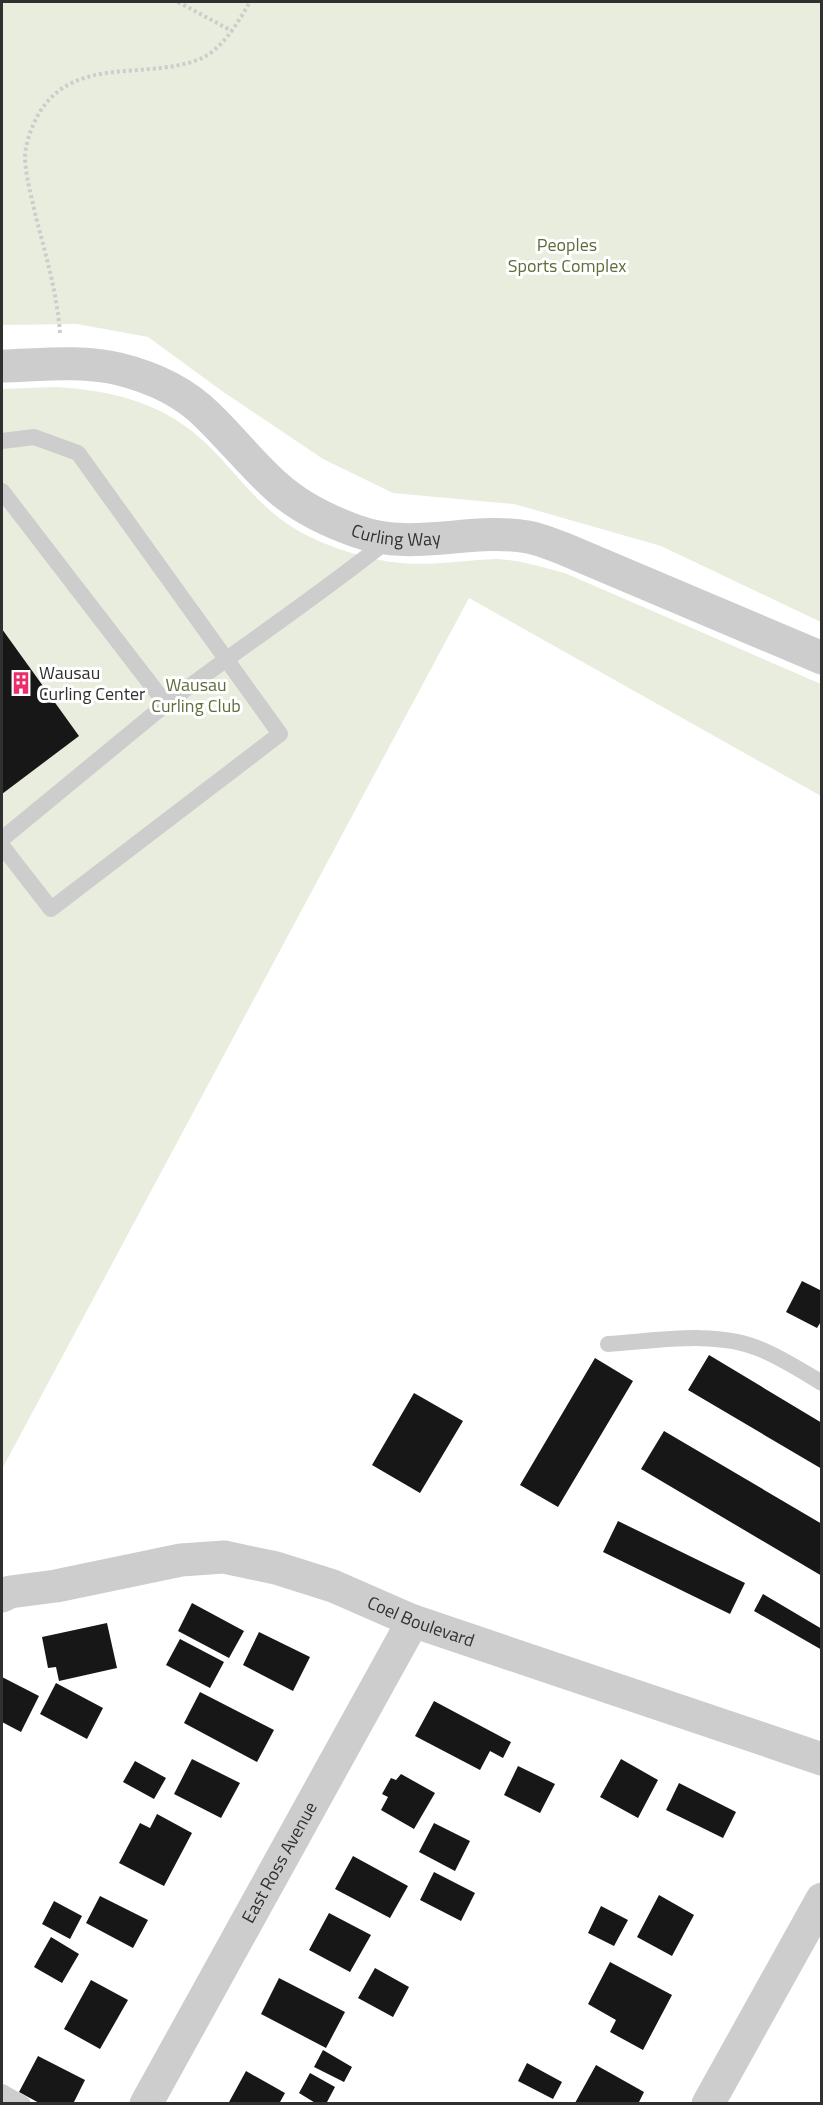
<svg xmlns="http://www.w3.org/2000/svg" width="823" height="2105" viewBox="0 0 823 2105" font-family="'Titillium Web',sans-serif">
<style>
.green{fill:#e9eddd}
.building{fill:#171717}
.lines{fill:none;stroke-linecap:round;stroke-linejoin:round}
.path{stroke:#cdcdcd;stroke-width:4;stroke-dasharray:3 3;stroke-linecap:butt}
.service{stroke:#cdcdcd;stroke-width:16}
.minor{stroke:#cdcdcd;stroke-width:33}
.labels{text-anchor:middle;stroke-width:6;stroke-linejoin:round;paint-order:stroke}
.park-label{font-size:18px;fill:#5e6d3b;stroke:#fff}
.street-label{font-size:18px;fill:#303030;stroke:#fff}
.poi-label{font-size:18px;fill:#303030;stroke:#fff;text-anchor:start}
</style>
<rect width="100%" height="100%" fill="#fff"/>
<path class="green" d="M 2,2 L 821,2 L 821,622 L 661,546 L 514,504 L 393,493 L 323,459 L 222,391 L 148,337 L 77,324 L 2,325 Z
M 56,387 C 108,390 158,401 199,437 C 233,467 257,507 297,530 C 326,547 368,560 401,563 C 432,566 465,560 496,559 C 521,560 543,567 567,574 L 821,684 L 821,796 L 469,598 L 2,1469 L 2,389 Z"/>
<path class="building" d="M 2,629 L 79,736 L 2,794 Z
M 802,1281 L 822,1291 L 822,1320 L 817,1328 L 786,1312 Z
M 709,1355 L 822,1423 L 822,1469 L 688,1390 Z
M 595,1358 L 633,1381 L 558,1507 L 520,1485 Z
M 414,1393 L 463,1421 L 420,1493 L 372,1465 Z
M 664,1431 L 822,1524 L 822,1576 L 641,1469 Z
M 618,1521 L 745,1583 L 730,1614 L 603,1552 Z
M 763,1594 L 822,1629 L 822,1650 L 754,1611 Z
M 192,1603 L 244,1631 L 229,1658 L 178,1631 Z
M 107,1623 L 117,1668 L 59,1681 L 56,1667 L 48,1668 L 42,1637 Z
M 259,1632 L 310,1657 L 293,1691 L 243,1665 Z
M 180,1639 L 224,1662 L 210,1688 L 166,1665 Z
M 2,1677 L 39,1696 L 21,1732 L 2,1722 Z
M 56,1683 L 103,1708 L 87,1739 L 40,1714 Z
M 200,1692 L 274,1730 L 257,1762 L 184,1723 Z
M 434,1701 L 511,1742 L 503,1758 L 490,1751 L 480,1770 L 415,1736 Z
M 192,1759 L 240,1783 L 221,1818 L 174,1794 Z
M 621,1759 L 658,1780 L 638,1818 L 600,1797 Z
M 135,1761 L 166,1778 L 154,1799 L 123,1782 Z
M 518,1766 L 555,1784 L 540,1813 L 504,1795 Z
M 401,1774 L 435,1793 L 414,1829 L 381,1810 L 388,1797 L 382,1794 L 391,1778 L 396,1780 Z
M 679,1783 L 736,1812 L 723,1838 L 666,1810 Z
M 157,1814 L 192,1833 L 164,1886 L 119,1863 L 140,1823 L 150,1828 Z
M 434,1823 L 470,1841 L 455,1871 L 419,1852 Z
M 353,1856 L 408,1886 L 390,1918 L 335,1889 Z
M 434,1872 L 475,1893 L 461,1921 L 420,1900 Z
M 659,1895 L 694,1915 L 672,1956 L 637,1937 Z
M 100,1896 L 148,1920 L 133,1948 L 86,1923 Z
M 54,1901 L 82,1916 L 70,1939 L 42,1924 Z
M 601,1906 L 628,1920 L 614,1946 L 588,1933 Z
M 329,1913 L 371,1935 L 350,1972 L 309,1950 Z
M 51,1937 L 79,1954 L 62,1983 L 34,1967 Z
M 610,1962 L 672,1995 L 643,2050 L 610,2032 L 616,2020 L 588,2004 Z
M 375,1968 L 409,1987 L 393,2017 L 358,1998 Z
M 279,1978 L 345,2012 L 326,2048 L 261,2014 Z
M 91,1980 L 128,2000 L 100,2049 L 64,2029 Z
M 323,2050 L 352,2067 L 344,2082 L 314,2067 Z
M 38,2056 L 85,2080 L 73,2104 L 41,2104 L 19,2092 Z
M 527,2063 L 562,2082 L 553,2099 L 518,2081 Z
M 596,2065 L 644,2092 L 638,2104 L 575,2103 Z
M 246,2071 L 285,2093 L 279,2104 L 228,2104 Z
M 310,2073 L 335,2087 L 326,2104 L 317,2104 L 299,2093 Z"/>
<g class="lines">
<path class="path" d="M 178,2 L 232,31
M 60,333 C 57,292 45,253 35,213 C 31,195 26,177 25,159 C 25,144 31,128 38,115 C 73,54 145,81 200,59 C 223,49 238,22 250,2"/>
<path class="service" d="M 2,441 L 34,437 L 78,453 L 280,734 L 51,909 L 2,846
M 2,491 L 166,704 C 239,648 316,598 388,540
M 2,839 L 166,704
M 608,1344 C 656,1341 716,1330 760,1349 C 782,1358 802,1371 822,1383
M 2,2092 L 23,2104"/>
<g class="minor">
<path id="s1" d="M 2,366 C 40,365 81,360 119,369 C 151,377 184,392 207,415 C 231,438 252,465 277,487 C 299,507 328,521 356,531 C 413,552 470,527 528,537 C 539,539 551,544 562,548 L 822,658"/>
<path id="s2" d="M 2,1596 L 10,1592 L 56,1586 L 181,1560 L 224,1557 L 276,1568 L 333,1586 L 413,1621 L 822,1759"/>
<path id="s3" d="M 146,2104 L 413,1621"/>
<path d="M 708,2104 L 822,1899"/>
</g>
</g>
<defs>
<g id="building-bare" transform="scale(1.8)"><path d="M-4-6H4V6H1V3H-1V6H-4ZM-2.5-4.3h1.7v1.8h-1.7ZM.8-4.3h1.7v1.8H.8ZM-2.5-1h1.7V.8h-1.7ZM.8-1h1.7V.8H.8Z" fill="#ea2e69" stroke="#fff" stroke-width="2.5" paint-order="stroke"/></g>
</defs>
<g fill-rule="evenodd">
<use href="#building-bare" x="21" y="683"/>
</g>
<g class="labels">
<g class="park-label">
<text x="567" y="251">Peoples<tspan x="567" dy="21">Sports Complex</tspan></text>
<text x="196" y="691">Wausau<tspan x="196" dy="21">Curling Club</tspan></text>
</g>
<g class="street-label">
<text dy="6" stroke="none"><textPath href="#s1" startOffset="450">Curling Way</textPath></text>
<text dy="6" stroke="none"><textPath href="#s2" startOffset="434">Coel Boulevard</textPath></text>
<text dy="6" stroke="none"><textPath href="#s3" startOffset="276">East Ross Avenue</textPath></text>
</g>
<g class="poi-label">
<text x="39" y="679">Wausau<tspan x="39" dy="21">Curling Center</tspan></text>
</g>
</g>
<rect width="823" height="2105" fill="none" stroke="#303030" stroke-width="6"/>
</svg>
